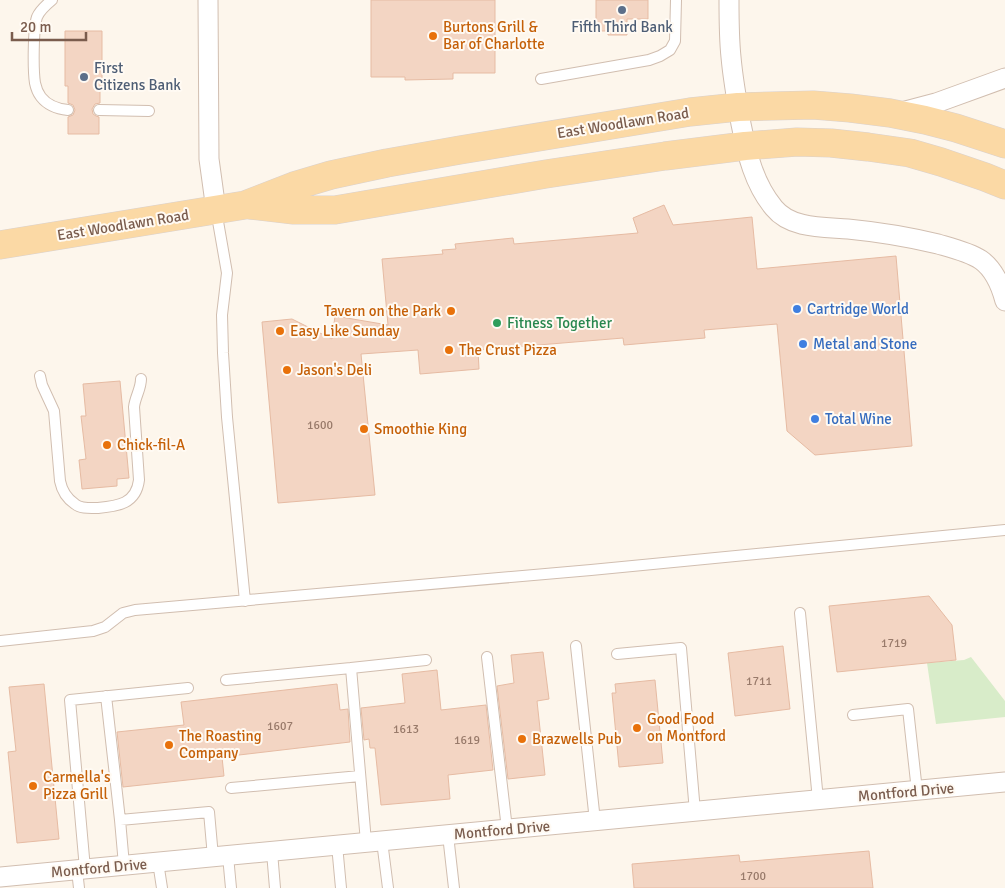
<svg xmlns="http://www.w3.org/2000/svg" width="1005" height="888" viewBox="0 0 1005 888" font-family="Signika,sans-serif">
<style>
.green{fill:#d8ecc9}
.building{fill:#f3d5c3;stroke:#e6bba3}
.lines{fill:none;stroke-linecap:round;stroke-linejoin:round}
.lane-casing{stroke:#d1beb0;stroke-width:12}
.street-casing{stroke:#d1beb0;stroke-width:21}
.primary-casing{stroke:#dad1cd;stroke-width:29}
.lane{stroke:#fff;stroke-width:10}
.street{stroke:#fff;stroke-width:19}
.primary{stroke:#fbd9a5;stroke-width:28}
.service-dot{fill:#5c6f8a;stroke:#fffaf3;stroke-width:2}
.food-dot{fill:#e8710a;stroke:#fffaf3;stroke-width:2}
.shop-dot{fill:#3f7fe0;stroke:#fffaf3;stroke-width:2}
.leisure-dot{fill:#2e9e5b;stroke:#fffaf3;stroke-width:2}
.labels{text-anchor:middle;stroke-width:4;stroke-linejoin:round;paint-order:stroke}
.number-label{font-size:12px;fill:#987a6a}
.food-label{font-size:15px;fill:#c56008;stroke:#fffaf3;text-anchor:start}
.service-label{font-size:15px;fill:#4e5e75;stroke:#fffaf3}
.street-label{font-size:15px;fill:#7a5c4d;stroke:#fffaf3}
.shop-label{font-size:15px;fill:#366cbe;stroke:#fffaf3;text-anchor:start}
.leisure-label{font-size:15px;fill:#27864d;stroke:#fffaf3;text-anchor:start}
</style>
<rect width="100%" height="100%" fill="#fdf6ec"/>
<path class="green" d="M 971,657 L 1005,701 L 1005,717 L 936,724 L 927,663 L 964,660 Z"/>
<path class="building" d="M 371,0 L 495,0 L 495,73 L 453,73 L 453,79 L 405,80 L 405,77 L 371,77 Z
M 596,0 L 648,0 L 648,19 L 627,19 L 627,35 L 608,35 L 608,31 L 596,31 Z
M 65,31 L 102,31 L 102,86 L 100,86 L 100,103 L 95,104 L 92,109 L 93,114 L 96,116 L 99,117 L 99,134 L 68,134 L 68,117 L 73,115 L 75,110 L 73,105 L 68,103 L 68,86 L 65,86 Z
M 664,205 L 673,225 L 752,217 L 757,269 L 896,256 L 912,446 L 815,455 L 787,431 L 777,324 L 704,330 L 705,338 L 624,345 L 623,338 L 478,350 L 479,369 L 420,374 L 418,350 L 361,354 L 375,495 L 278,503 L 262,322 L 292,319 L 332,339 L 335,316 L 388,325 L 382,259 L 443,254 L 442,250 L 456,249 L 455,244 L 513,238 L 514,244 L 638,233 L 633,218 Z
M 120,381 L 129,478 L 117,479 L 117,486 L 82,489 L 79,460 L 86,459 L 81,416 L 86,416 L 83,384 Z
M 929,596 L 952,625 L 956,660 L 837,672 L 829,606 Z
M 783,646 L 790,709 L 735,716 L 728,653 Z
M 543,652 L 549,699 L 537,701 L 545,775 L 508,779 L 497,686 L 514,683 L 511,655 Z
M 437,670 L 441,710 L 486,705 L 493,770 L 448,775 L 450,799 L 381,805 L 375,748 L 370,748 L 369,739 L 364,740 L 361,708 L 405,703 L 402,674 Z
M 655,680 L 663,763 L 619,767 L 612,693 L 616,693 L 615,684 Z
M 44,684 L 59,839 L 17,843 L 8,752 L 16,751 L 9,687 Z
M 337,684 L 340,710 L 348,709 L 350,742 L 222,757 L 224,776 L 123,787 L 117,732 L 184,725 L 181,702 Z
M 869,851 L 873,888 L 634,888 L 632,864 L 739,855 L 740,862 Z"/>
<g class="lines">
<g class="lane-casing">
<path id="lane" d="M 52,0 C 46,5 40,10 37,17 C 33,29 33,70 35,83 C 36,88 38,93 41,97 C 48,106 58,109 68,110
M 541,79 L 649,60 L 660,56 L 670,50 L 675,41 L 676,0
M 99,110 L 149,111
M 216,210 L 227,273 L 222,315 L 223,353 L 227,417 L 245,601
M 40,376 L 42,385 L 54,411 L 60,481 C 62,491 66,498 75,504 C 81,509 90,508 98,508 C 118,506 136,504 139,480 L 134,407 C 135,397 141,389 141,379
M 800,613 L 818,800
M 0,641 L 93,631 L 105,627 L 123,613 L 135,610 L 591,570 L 1005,530
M 576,646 L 595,821
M 617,654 L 681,648 L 695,812
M 487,657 L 507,829
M 351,668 L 426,660
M 226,680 L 351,668 L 366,842
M 106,696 L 120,820 L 209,812 L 213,857
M 853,715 L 908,709 L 917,791
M 231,788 L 360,776
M 120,820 L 124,865
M 448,835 L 454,888
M 382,841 L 388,888
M 337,845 L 341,888
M 272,852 L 275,888
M 228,856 L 231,888
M 158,862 L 162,888
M 85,869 L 70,700 L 188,688
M 77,870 L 79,888"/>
</g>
<g class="street-casing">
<path id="street" d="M 208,0 L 209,159 L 216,210
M 729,0 C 729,19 729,38 731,57 C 733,80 737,102 741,124 C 747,154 754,184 774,208 C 791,229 824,227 848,229 C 879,232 909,237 938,244 C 952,248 969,252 981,260 C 995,270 1001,286 1005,301
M 902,112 L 936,103 L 1005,78
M 0,877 L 1005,782"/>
</g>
<g class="primary-casing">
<path id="primary" d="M 250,205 L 294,210 L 335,210 L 546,174 L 665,156 L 745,146 L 797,142 L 831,143 L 868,147 L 910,153 L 941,162 L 985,177 L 1005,185
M 0,245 L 245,205 L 294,186 L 331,175 L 387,163 L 460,150 L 690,112 L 738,107 L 813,105 L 850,108 L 890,113 L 925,120 L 956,128 L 1005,144"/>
</g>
<use href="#lane" class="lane"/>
<use href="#street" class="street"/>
<use href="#primary" class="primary"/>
</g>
<g class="service-dot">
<circle cx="622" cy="10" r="5"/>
<circle cx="84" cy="77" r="5"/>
</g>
<g class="food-dot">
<circle cx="433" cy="36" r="5"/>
<circle cx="451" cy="311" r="5"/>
<circle cx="280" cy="331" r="5"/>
<circle cx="449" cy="350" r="5"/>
<circle cx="287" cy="370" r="5"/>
<circle cx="364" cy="429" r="5"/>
<circle cx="107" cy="445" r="5"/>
<circle cx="637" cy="728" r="5"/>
<circle cx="522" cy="739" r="5"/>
<circle cx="169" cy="745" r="5"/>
<circle cx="33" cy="786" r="5"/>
</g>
<g class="shop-dot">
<circle cx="797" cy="309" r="5"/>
<circle cx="803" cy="344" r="5"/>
<circle cx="815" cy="419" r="5"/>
</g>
<circle class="leisure-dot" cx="497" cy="323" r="5"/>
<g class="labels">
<g class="number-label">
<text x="320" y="429">1600</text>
<text x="894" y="647">1719</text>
<text x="759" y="685">1711</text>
<text x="280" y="730">1607</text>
<text x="406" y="733">1613</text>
<text x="467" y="744">1619</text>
<text x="753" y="880">1700</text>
</g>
<g class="food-label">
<text x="443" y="32">Burtons Grill &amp;<tspan x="443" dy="17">Bar of Charlotte</tspan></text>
<text x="441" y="316" text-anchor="end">Tavern on the Park</text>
<text x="290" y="336">Easy Like Sunday</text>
<text x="459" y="355">The Crust Pizza</text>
<text x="297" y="375">Jason's Deli</text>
<text x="374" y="434">Smoothie King</text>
<text x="117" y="450">Chick-fil-A</text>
<text x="647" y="724">Good Food<tspan x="647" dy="17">on Montford</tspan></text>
<text x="179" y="741">The Roasting<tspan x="179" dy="17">Company</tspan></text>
<text x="532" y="744">Brazwells Pub</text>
<text x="43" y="782">Carmella's<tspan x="43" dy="17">Pizza Grill</tspan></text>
</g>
<g class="service-label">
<text x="622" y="32">Fifth Third Bank</text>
<text x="94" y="73" text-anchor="start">First<tspan x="94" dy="17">Citizens Bank</tspan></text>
</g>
<g class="street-label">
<text transform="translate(623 123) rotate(-9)" y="5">East Woodlawn Road</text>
<text transform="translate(123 225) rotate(-9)" y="5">East Woodlawn Road</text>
<text transform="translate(906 792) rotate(-5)" y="5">Montford Drive</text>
<text transform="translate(502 830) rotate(-5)" y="5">Montford Drive</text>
<text transform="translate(99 868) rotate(-5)" y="5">Montford Drive</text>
</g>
<g class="shop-label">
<text x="807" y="314">Cartridge World</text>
<text x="813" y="349">Metal and Stone</text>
<text x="825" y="424">Total Wine</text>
</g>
<g class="leisure-label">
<text x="507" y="328">Fitness Together</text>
</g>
</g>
<path d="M12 32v8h74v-8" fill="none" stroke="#7a5c4d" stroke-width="2.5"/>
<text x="20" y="32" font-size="15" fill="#7a5c4d" stroke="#fffaf3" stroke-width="4" paint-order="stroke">20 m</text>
</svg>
